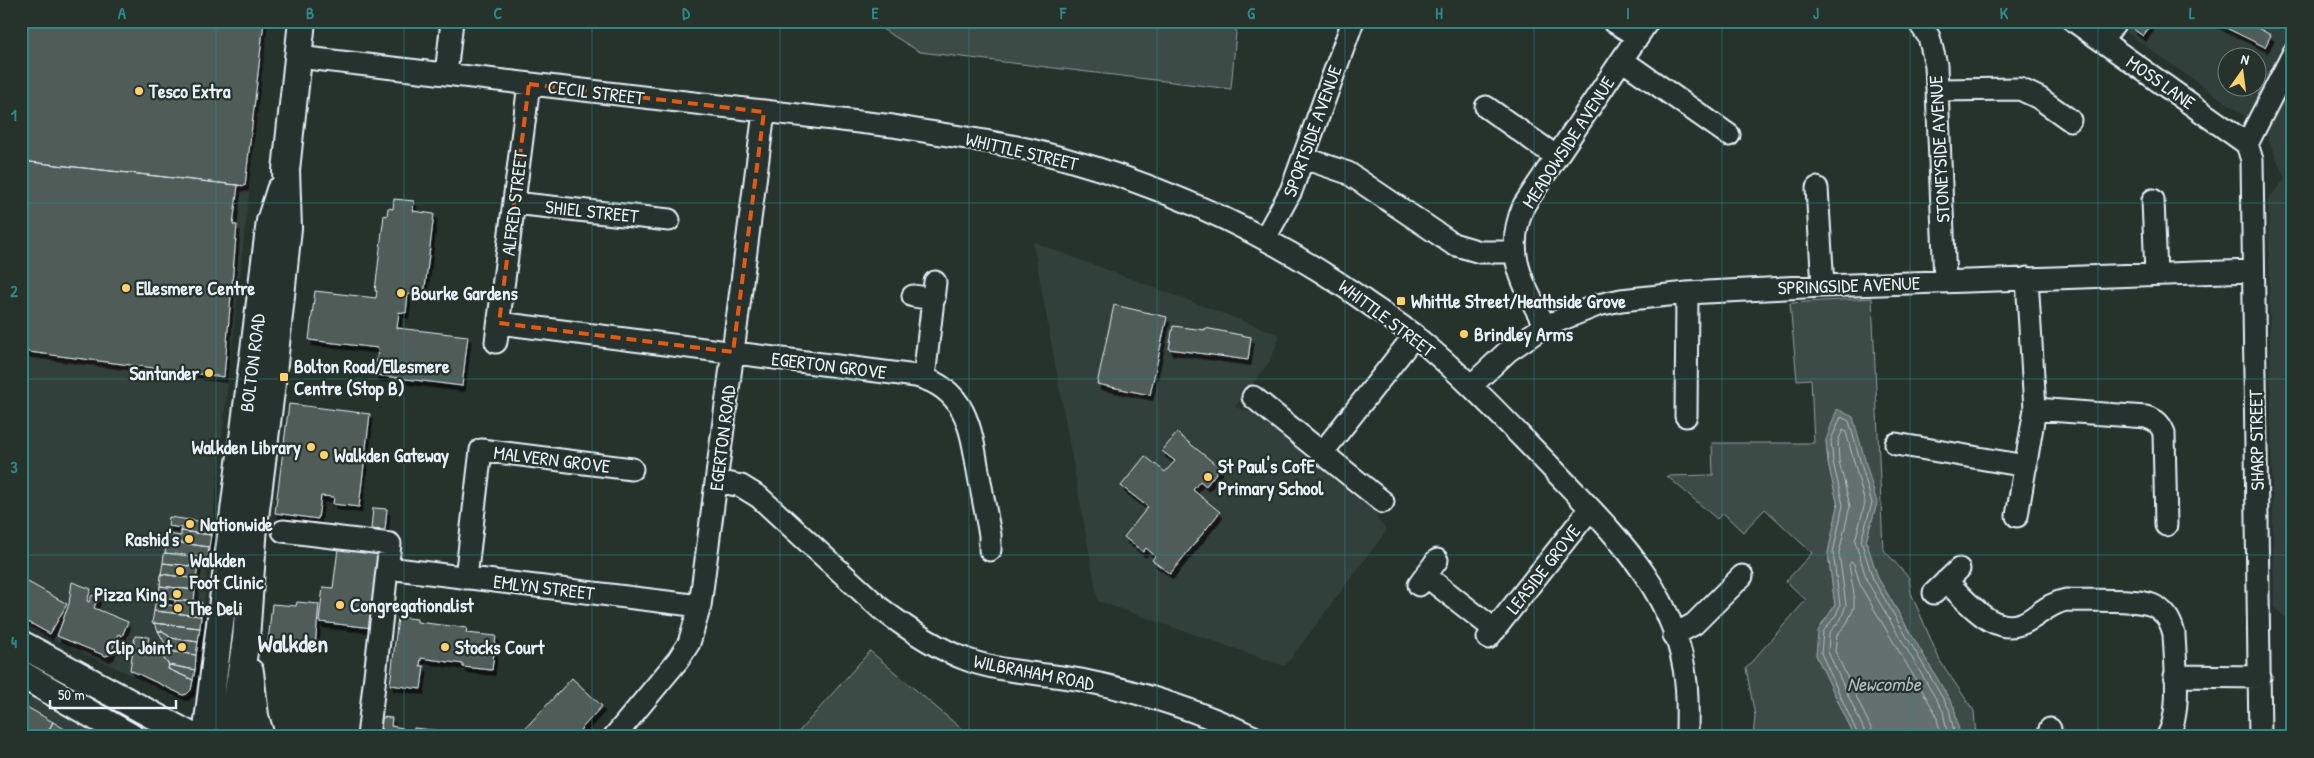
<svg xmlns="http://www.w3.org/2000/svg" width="2314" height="758" viewBox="0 0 2314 758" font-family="'Patrick Hand',sans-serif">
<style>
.built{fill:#333f3a;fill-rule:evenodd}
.green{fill:#3e4b47;stroke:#939ea0}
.water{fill:#636f6d;stroke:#98a3a5}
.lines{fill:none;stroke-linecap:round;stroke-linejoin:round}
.shore{stroke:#b3bdc0;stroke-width:1}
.building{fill:#505c59;stroke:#e8f1f8;filter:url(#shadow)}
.minor-casing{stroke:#e8f1f8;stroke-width:25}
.major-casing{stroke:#e8f1f8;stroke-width:30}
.minor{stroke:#26332d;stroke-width:21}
.major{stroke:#26332d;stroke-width:26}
.marked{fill:none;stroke:#e8590c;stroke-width:4;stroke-dasharray:10 6;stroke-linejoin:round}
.grid{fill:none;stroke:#308883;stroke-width:1;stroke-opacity:0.55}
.poi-dot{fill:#ffd166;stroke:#26332d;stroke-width:2}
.labels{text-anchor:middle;stroke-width:4.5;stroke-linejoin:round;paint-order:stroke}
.street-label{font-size:19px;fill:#e8f1f8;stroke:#26332d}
.poi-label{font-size:19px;font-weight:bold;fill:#e8f1f8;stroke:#26332d;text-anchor:start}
.water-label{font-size:20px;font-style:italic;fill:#b3bdc0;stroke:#26332d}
.district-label{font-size:24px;font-weight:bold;fill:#e8f1f8;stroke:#26332d}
.neatline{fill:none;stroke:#308883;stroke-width:2}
.grid-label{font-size:16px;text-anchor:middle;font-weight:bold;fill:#308883}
</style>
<defs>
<filter id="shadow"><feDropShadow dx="3" dy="5.5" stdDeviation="0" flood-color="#0009"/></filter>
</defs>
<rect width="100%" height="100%" fill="#26332d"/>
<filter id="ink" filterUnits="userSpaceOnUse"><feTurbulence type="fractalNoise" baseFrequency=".02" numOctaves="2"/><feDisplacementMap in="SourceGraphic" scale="10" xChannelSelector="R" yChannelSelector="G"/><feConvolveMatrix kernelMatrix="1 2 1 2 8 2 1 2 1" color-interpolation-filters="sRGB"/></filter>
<g filter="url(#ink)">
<path class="built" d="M 21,21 L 268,21 L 194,690 L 189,696 L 183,698 L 21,625 Z
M 2110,21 L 2293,21 L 2293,625 L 2274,607 L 2268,199 L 2285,179 L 2264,129 ZM 2226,58 L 2256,58 L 2256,88 L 2226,88 Z
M 1033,242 L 1280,335 L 1270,361 L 1235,407 L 1265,416 L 1377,510 L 1377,519 L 1387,530 L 1285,666 L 1098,601 Z
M 33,694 L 106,737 L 21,737 L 21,712 Z"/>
<path class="green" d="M 869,21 L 1237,21 L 1231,89 L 920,52 Z
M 1872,298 L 1883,549 L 1909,578 L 1911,593 L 1940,661 L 1974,711 L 1976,737 L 1960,737 L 1954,707 L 1878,578 L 1866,541 L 1877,503 L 1826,440 L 1828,463 L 1838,506 L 1828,553 L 1835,605 L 1832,612 L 1822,623 L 1816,655 L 1855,737 L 1753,737 L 1755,716 L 1746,668 L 1806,600 L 1786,581 L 1812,553 L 1765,509 L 1743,532 L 1723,513 L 1717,519 L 1667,476 L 1713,475 L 1712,443 L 1814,443 L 1811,379 L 1797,380 L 1790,303 Z
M 870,651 L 971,737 L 794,737 Z"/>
<path class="water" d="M 1837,409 L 1853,417 L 1877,503 L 1866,541 L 1878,578 L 1954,707 L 1960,737 L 1855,737 L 1816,655 L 1818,631 L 1835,605 L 1828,553 L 1838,506 L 1828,463 L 1826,440 Z"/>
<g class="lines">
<path class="shore" d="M 1859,737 L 1821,653 L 1823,632 L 1836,615 L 1840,605 L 1833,553 L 1843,505 L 1833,462 L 1831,440 L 1841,417 L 1849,421 L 1872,503 L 1861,541 L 1873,579 L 1949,709 L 1955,737
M 1865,737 L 1864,730 L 1828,652 L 1829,633 L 1841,619 L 1846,605 L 1839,553 L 1850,506 L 1839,461 L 1838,441 L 1843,430 L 1846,432 L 1865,503 L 1855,541 L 1867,581 L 1943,711 L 1948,737
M 1873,737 L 1871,728 L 1835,651 L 1837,635 L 1847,623 L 1854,608 L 1854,594 L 1849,565 L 1851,562 L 1854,564 L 1861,587 L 1936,714 L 1941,737"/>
</g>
<path class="building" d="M 21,21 L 264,21 L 245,186 L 21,161 Z
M 2138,21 L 2146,21 L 2151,25 L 2143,36 L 2133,29 Z
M 2244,21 L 2271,35 L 2265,47 L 2214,22 Z
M 21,161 L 238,185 L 233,225 L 237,225 L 224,377 L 21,351 Z
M 394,199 L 414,201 L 413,211 L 434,214 L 424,296 L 408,294 L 406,313 L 399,312 L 397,328 L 468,336 L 462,386 L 375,375 L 378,348 L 309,340 L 315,291 L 376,298 L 377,291 L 375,291 L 384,215 L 387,216 L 388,208 L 393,209 Z
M 1114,305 L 1167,317 L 1150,395 L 1097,384 Z
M 1173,326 L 1205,330 L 1205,328 L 1251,337 L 1248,360 L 1169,349 Z
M 289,404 L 370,414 L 359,507 L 333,504 L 334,497 L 321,496 L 318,519 L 275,513 Z
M 1177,433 L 1220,468 L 1206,486 L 1200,481 L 1193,490 L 1220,512 L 1170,574 L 1152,560 L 1155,556 L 1146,548 L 1143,552 L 1124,537 L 1148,507 L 1121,486 L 1145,456 L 1165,472 L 1175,461 L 1162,451 Z
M 373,508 L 387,509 L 385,530 L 371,529 Z
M 169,517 L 212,523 L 211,535 L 181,531 L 182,528 L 168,526 Z
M 181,531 L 211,535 L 209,547 L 167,541 L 168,534 L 181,536 Z
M 167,541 L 209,547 L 208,558 L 165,553 Z
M 338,549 L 381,554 L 373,628 L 319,622 L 323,587 L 333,588 Z
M 164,553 L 199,557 L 198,567 L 163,563 Z
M 163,563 L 198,567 L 196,579 L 161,574 Z
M 161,574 L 196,579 L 195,590 L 160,586 Z
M 21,578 L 67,604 L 50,634 L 21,618 Z
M 72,582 L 91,589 L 87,601 L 89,602 L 92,595 L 98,597 L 94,608 L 128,622 L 122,636 L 118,634 L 111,654 L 106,656 L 57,636 L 69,604 Z
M 160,586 L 195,590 L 194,602 L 158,598 Z
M 175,600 L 202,603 L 201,616 L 154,611 L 155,603 L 175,606 Z
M 297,602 L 319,604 L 315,647 L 268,642 L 272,604 L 296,606 Z
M 154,611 L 201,616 L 200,628 L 152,623 Z
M 398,617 L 417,619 L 417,622 L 467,628 L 466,633 L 496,636 L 492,670 L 463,667 L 463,664 L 421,658 L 420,666 L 424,666 L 421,689 L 390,685 Z
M 154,623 L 200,628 L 198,642 L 171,638 L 163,631 L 158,631 Z
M 158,631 L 163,631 L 171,638 L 198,642 L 196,655 L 169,651 Z
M 135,636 L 149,637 L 147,652 L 160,654 L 169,665 L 168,669 L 193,680 L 191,690 L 187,694 L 183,695 L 130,670 Z
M 169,651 L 196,655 L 195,670 L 169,665 L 160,654 Z
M 169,665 L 195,670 L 193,680 L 168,669 Z
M 572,678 L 602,706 L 574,737 L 517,737 Z
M 25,706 L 53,722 L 45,737 L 21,737 L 21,712 Z
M 382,717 L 392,718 L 391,726 L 403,728 L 402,737 L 380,737 Z
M 53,722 L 71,733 L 68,737 L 45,737 Z
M 414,728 L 441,731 L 440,737 L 413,737 Z"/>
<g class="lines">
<g class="minor-casing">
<path id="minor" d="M 1613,21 L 1638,37
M 1918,21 L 1929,37 L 1936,65 L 1945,281
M 2074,21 L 2247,144
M 2102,41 L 2116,21
M 298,57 L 893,126 C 939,134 986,140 1031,150 C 1154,180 1269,232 1372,306 C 1387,316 1402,326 1416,337 C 1464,376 1505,420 1548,464 C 1608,528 1677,589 1686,683 C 1688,701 1687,719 1687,737
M 1622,60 L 1729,135
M 446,74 L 452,21
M 1937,90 L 2020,89 L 2039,98 L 2070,120
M 1486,107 L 1557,157
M 2247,144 L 2252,160 L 2260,737
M 2247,144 L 2293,54
M 1304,158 L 1348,173 L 1453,244 L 1480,252 L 1514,252
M 1817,188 L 1823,286
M 2153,200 L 2156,274
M 514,203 L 669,220
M 1265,238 L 1291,191 L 1353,21
M 913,296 L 934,299
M 499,323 L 916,376 C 965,388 971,427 978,471 C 982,492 986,514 990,535 L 990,550
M 1545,326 C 1523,283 1503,253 1524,205 L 1648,21
M 496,342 L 529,84
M 924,378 L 935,282
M 1472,385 L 1508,351 L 1545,326 L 1598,305 L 1621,300 L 1687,293 L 1823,286 L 2252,271
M 1253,397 L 1383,502
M 2035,409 L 2146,417 C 2156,420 2160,423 2164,433 L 2166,525
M 1686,416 L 1687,293
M 1896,444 L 2026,466
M 1322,453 L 1415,335
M 717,481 L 741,486 L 759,497 L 880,608 C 906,628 937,649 968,660 C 1004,673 1044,673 1081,680 C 1141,692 1198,710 1254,737
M 2017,516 L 2035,409 L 2027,278
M 283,531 L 390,544 L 368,737
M 388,568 L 700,606
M 1426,576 L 1495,630
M 466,578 L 481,450 L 632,469
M 1946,581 C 1967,601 1996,641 2029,620 C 2042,612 2051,603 2066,600 C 2086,601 2135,598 2152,605 C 2164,610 2171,621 2174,634 C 2175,661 2182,715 2167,737
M 1419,585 L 1437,560
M 1934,593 L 1959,569
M 1674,635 L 1694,624 L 1742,576
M 1488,638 L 1590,509
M 2175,676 L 2260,677
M 2050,729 L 2050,737
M 614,737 L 678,660 L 689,643 L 700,606 L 764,112"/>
</g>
<g class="major-casing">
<path id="major" d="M 21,644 L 193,737
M 250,672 L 255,716 L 261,737
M 21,674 L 131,737
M 206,737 L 270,221 L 280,190
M 231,737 L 246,639 L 254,525 L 272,383 L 288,228 L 286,170 L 302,21"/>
</g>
<use href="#minor" class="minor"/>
<use href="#major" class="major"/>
</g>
</g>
<path class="marked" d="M 529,84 L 764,112 L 733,352 L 499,323 Z"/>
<path class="grid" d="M 216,21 L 216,737M 404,21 L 404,737M 592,21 L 592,737M 780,21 L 780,737M 969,21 L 969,737M 1157,21 L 1157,737M 1345,21 L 1345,737M 1534,21 L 1534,737M 1722,21 L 1722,737M 1910,21 L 1910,737M 2098,21 L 2098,737M 21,203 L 2293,203M 21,379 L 2293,379M 21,555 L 2293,555"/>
<g class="poi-dot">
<circle cx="139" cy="91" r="5"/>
<circle cx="126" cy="288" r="5"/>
<circle cx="401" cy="293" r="5"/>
<rect x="1396" y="296" width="10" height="10" rx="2.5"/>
<circle cx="1464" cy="334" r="5"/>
<circle cx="209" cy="373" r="5"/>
<rect x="279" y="372" width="10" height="10" rx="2.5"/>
<circle cx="311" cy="447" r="5"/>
<circle cx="324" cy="455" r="5"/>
<circle cx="1208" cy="477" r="5"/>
<circle cx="190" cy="524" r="5"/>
<circle cx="189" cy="539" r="5"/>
<circle cx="180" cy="571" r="5"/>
<circle cx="177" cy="594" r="5"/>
<circle cx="340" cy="605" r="5"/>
<circle cx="178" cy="608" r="5"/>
<circle cx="182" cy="647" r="5"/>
<circle cx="445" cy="647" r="5"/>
</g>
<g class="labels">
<g class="street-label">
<text transform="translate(2161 82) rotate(35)" y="7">MOSS LANE</text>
<text transform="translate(596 92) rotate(7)" y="7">CECIL STREET</text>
<text transform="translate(1312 131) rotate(-70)" y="7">SPORTSIDE AVENUE</text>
<text transform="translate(1568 142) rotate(-57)" y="7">MEADOWSIDE AVENUE</text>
<text transform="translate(1939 149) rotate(-93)" y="7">STONEYSIDE AVENUE</text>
<text transform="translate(1022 151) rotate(13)" y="7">WHITTLE STREET</text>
<text transform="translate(514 203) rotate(-83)" y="7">ALFRED STREET</text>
<text transform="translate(592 211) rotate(6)" y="7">SHIEL STREET</text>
<text transform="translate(1849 285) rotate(-2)" y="7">SPRINGSIDE AVENUE</text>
<text transform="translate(1387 318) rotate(37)" y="7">WHITTLE STREET</text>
<text transform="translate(252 363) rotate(-83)" y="7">BOLTON ROAD</text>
<text transform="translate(829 365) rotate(7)" y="7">EGERTON GROVE</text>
<text transform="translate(722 438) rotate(-83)" y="7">EGERTON ROAD</text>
<text transform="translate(2256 440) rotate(-91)" y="7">SHARP STREET</text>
<text transform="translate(552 459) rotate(7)" y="7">MALVERN GROVE</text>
<text transform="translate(1543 569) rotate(-52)" y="7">LEASIDE GROVE</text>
<text transform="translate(544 587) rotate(7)" y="7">EMLYN STREET</text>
<text transform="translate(1034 672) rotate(11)" y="7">WILBRAHAM ROAD</text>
</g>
<g class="poi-label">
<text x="149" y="98">Tesco Extra</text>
<text x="136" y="295">Ellesmere Centre</text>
<text x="411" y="300">Bourke Gardens</text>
<text x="1411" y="308">Whittle Street/Heathside Grove</text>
<text x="1474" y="341">Brindley Arms</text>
<text x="294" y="373">Bolton Road/Ellesmere<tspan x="294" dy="22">Centre (Stop B)</tspan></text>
<text x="199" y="380" text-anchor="end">Santander</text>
<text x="301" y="454" text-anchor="end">Walkden Library</text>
<text x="334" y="462">Walkden Gateway</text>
<text x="1218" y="473">St Paul's CofE<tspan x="1218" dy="22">Primary School</tspan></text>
<text x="200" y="531">Nationwide</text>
<text x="179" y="546" text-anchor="end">Rashid's</text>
<text x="190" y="567">Walkden<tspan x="190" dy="22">Foot Clinic</tspan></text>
<text x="167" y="601" text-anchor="end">Pizza King</text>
<text x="350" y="612">Congregationalist</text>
<text x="188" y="615">The Deli</text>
<text x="172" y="654" text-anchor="end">Clip Joint</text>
<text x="455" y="654">Stocks Court</text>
</g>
<g class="water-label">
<text x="1884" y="691">Newcombe</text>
</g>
<g class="district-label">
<text x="293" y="652">Walkden</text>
</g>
</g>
<rect width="2314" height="758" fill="none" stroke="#26332d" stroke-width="55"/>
<g transform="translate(2242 72) rotate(14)"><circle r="24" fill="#26332d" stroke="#747f7e"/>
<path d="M0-4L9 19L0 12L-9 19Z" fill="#ffd166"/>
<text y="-8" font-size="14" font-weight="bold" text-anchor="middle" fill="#e8f1f8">N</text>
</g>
<path d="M50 700v8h126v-8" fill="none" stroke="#e8f1f8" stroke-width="2.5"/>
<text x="58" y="700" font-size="15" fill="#e8f1f8" stroke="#26332d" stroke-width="4" paint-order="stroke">50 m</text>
<rect x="28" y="28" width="2258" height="702" class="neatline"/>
<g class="grid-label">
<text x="122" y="19">A</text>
<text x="310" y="19">B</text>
<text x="498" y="19">C</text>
<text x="686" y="19">D</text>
<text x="875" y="19">E</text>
<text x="1063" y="19">F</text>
<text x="1251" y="19">G</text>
<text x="1439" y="19">H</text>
<text x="1628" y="19">I</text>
<text x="1816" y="19">J</text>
<text x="2004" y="19">K</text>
<text x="2192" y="19">L</text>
<text x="14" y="121">1</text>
<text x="14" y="297">2</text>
<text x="14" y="473">3</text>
<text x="14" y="648">4</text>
</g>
</svg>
